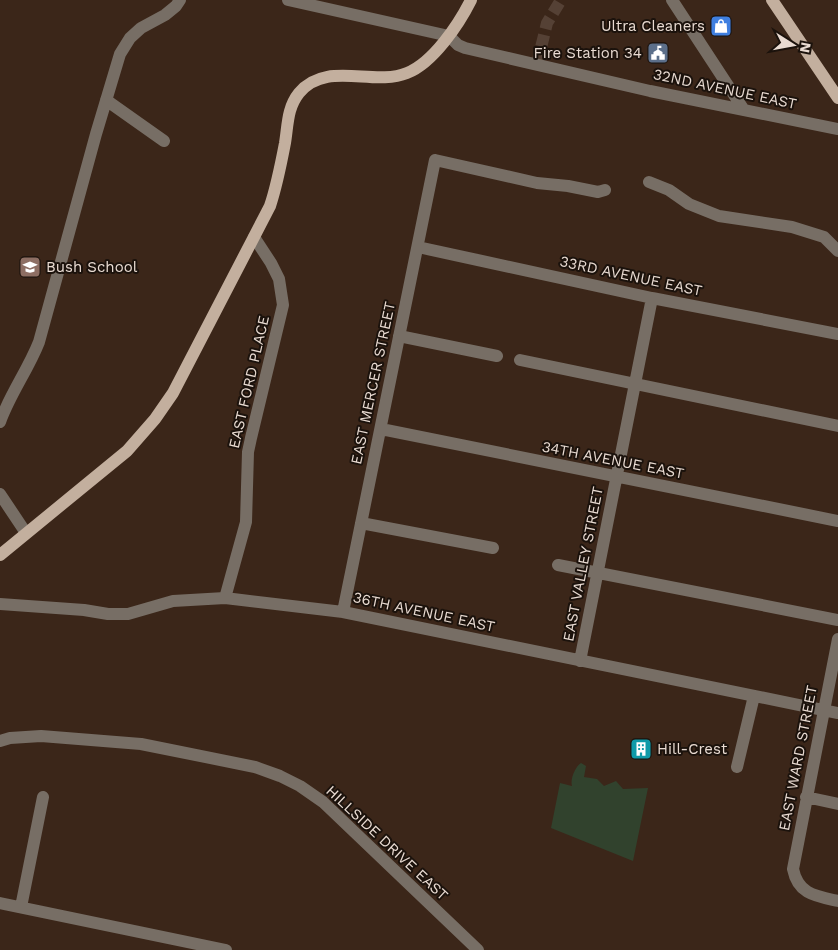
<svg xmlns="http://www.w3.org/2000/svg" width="838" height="950" viewBox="0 0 838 950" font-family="'Work Sans',sans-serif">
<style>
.green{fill:#31422d}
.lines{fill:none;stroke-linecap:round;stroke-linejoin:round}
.minor-tunnel{stroke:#554135;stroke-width:12;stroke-dasharray:12 6;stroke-linecap:butt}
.minor{stroke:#776e65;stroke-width:12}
.major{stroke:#c3af9e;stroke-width:12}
.labels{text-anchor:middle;stroke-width:4;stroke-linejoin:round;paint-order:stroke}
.poi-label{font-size:15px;fill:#e9dbd2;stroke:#1b120c;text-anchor:end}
.street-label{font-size:15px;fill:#e9dbd2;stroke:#1b120c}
</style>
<rect width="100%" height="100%" fill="#3b2619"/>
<path class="green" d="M 581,763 L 586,766 L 584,777 L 597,779 L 604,786 L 616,781 L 623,789 L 648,788 L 633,861 L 551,828 L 560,783 L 572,786 C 570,779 575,767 581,763 Z"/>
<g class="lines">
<path class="minor-tunnel" d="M 537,64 L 547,23 L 561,0"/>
<path class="minor" d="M 288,0 L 449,36 L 458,45 L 465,48 L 650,91 L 838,129
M 672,0 L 744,110
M 106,100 L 164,141
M 649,182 L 669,190 L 689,204 L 719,216 L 792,227 L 824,237 L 838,251
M 418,247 L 652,298 L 838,334
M 399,336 L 497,356
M 520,360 L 838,426
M 0,422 C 10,394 28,370 39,342 L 96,134 L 120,54 L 130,38 L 141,28 L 165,15 L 176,6 L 180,0
M 381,429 L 838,521
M 0,494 L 26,533
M 361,523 L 493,548
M 558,565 L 838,620
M 225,598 L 246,522 L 248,452 L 251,438 L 283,305 L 279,279 L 271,263 L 254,237
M 0,604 L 84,610 L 108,614 L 128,614 L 173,601 L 225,598 L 343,612 L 838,713
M 343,612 L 435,160 L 537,183 L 568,186 L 598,192 L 605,190
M 838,639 L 793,869 C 798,894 815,896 838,901
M 580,661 L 652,298
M 0,741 L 10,738 L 41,736 L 141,744 L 255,767 L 280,776 L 300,786 L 323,802 L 478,950
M 737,767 L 754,696
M 806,797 L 838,804
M 0,903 L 226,950
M 21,907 L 43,797"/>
<path class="major" d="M 772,0 L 838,98
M 0,555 L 127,451 L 155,419 L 173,393 L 270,206 C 277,185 281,164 285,143 C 288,125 287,108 299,93 C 326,60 373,87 407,73 C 433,63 459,24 471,0"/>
</g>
<defs>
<g id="shop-square" transform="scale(1.125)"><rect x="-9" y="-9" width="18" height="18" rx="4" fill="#3f7fe0" stroke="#1b120c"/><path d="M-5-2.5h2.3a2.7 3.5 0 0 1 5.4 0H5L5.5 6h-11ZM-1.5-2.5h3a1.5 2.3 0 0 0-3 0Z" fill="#fff"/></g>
<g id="civic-square" transform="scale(1.125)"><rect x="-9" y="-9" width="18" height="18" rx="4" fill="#5c6f8a" stroke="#1b120c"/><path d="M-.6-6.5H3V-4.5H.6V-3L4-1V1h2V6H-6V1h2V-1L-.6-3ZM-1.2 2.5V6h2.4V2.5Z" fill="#fff"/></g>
<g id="school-square" transform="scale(1.125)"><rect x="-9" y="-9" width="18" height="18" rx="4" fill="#8d6e63" stroke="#1b120c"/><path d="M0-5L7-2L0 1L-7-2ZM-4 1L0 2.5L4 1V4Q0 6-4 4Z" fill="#fff"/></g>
<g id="building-square" transform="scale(1.125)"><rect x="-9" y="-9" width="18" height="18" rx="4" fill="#0f9aa8" stroke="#1b120c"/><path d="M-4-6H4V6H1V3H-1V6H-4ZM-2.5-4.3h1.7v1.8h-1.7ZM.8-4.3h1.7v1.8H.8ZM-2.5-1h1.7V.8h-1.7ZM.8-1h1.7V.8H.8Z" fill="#fff"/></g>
</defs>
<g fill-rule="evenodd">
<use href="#shop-square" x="721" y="26"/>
<use href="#civic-square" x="658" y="53"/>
<use href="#school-square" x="30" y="267"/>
<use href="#building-square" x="641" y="749"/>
</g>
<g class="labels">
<g class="poi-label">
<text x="705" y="31">Ultra Cleaners</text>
<text x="642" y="58">Fire Station 34</text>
<text x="46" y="272" text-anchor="start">Bush School</text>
<text x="657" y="754" text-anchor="start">Hill-Crest</text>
</g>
<g class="street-label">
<text transform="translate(725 89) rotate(12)" y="5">32ND AVENUE EAST</text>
<text transform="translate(631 276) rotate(12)" y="5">33RD AVENUE EAST</text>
<text transform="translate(249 382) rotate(-77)" y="5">EAST FORD PLACE</text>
<text transform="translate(373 383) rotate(-78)" y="5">EAST MERCER STREET</text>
<text transform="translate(613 460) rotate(11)" y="5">34TH AVENUE EAST</text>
<text transform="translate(583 564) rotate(-79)" y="5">EAST VALLEY STREET</text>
<text transform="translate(424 612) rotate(12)" y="5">36TH AVENUE EAST</text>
<text transform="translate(798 758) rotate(-79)" y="5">EAST WARD STREET</text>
<text transform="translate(387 843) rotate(43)" y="5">HILLSIDE DRIVE EAST</text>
</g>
</g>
<g transform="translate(793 45) rotate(101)" stroke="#1b120c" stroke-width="4" paint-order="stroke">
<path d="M0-4L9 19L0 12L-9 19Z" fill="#e9dbd2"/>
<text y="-8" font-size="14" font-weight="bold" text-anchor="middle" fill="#e9dbd2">N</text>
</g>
</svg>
